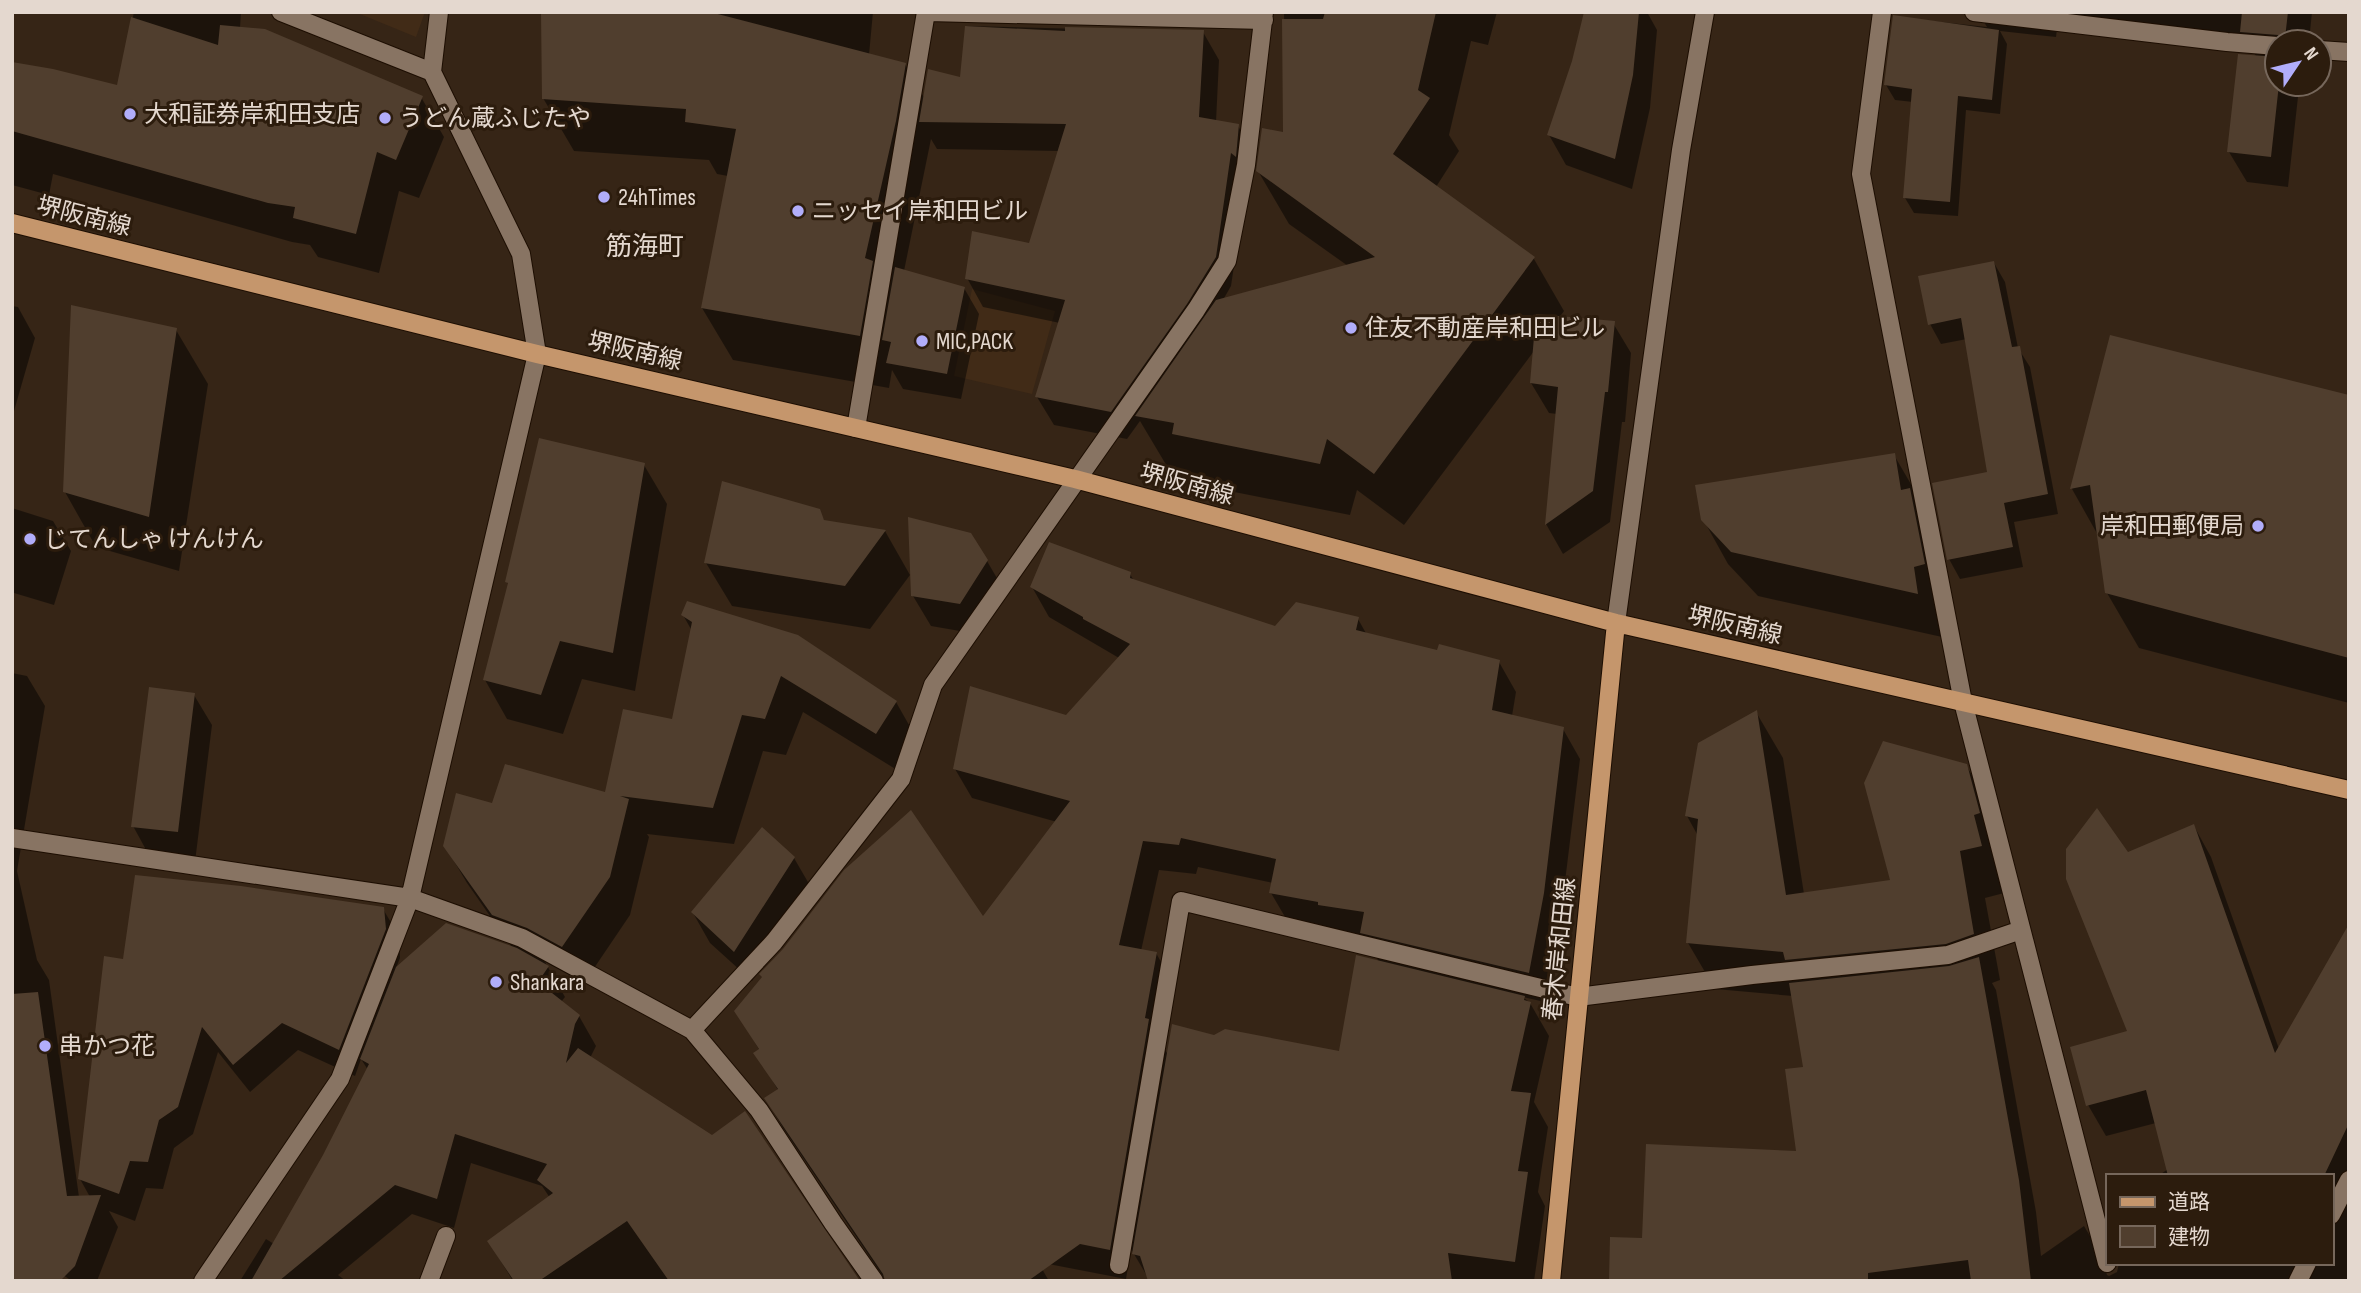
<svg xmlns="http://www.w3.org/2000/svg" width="2361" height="1293" viewBox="0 0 2361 1293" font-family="'Sofia Sans Condensed','Noto Sans JP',sans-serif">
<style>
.built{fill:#412b17}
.shadow{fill:#0007;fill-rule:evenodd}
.building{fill:#503e2e}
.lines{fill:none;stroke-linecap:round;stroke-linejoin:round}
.minor-casing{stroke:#1d0e02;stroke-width:20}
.major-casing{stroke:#1d0e02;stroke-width:20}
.minor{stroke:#887463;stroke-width:18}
.major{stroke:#c5966c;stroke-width:18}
.poi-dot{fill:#b1adfa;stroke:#2c1c0d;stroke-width:2.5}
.labels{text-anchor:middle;stroke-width:6;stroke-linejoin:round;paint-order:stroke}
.poi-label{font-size:24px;fill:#e4d8cf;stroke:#2c1c0d;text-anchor:start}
.street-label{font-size:24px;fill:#e4d8cf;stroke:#2c1c0d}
.neighbourhood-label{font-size:26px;fill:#e4d8cf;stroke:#2c1c0d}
</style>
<rect width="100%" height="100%" fill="#362516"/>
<path class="built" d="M 355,12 L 425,12 L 416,37 Z
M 972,289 L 1055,311 L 1032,394 L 954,376 Z"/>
<path class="shadow" d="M 134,12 L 241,12 L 240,28 L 421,97 L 444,137 L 419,198 L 399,191 L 379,273 L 318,257 L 310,245 L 292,242 L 53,174 L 49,195 L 12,185 L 12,64 L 118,87 Z
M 543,12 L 873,12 L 869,55 L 905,64 L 925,99 L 962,79 L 967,26 L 1203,32 L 1219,60 L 1216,122 L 1238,126 L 1255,154 L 1247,180 L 1231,286 L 1223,300 L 1348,266 L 1289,224 L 1258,171 L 1285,134 L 1284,12 L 1497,12 L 1488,45 L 1471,41 L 1449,135 L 1459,151 L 1436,187 L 1534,259 L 1564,311 L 1559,318 L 1613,323 L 1631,353 L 1625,422 L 1622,422 L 1610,522 L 1563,554 L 1546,524 L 1557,414 L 1549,413 L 1531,383 L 1534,351 L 1404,525 L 1357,490 L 1350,515 L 1204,486 L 1197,474 L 1168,468 L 1140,421 L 1127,439 L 1054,425 L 1037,397 L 1060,323 L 983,307 L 967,278 L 1030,245 L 1059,151 L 937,149 L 931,139 L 904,271 L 964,288 L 979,314 L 961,399 L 903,389 L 892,370 L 889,388 L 733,360 L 702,308 L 728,176 L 717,174 L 709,160 L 574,151 L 543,98 Z
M 1586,12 L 1647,12 L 1657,30 L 1650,108 L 1632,189 L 1566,165 L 1549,135 L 1574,62 Z
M 1978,12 L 2312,12 L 2309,42 L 2277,42 L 2277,84 L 2297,84 L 2299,88 L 2288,187 L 2247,182 L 2229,152 L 2257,58 L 2249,44 L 2058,22 L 2056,37 L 2000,31 L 2007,44 L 2000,114 L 1966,110 L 1958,216 L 1914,213 L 1905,198 L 1913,102 L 1895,100 L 1886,85 L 1895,17 L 1987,27 Z
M 1994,263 L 2005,282 L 2018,348 L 2030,367 L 2058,514 L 2014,522 L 2023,567 L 1960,579 L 1949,559 L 1989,473 L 1967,339 L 1941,344 L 1930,324 Z
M 12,306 L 18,307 L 35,338 L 12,418 Z
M 176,330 L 208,384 L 179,571 L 96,547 L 65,492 Z
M 2112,337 L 2349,396 L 2349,703 L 2139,648 L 2107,593 L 2099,537 L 2072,489 Z
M 1894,455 L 1919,498 L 1942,637 L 1758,596 L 1728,564 L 1703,519 Z
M 644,465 L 667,504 L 635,691 L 582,679 L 563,734 L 507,719 L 485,680 L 509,585 L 507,582 Z
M 12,508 L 53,521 L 71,551 L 54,605 L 14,593 L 12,601 Z
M 819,511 L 825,522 L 885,531 L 910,575 L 870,629 L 732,606 L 706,563 Z
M 987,561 L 1005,592 L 977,634 L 931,626 L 913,596 Z
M 1130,574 L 1134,581 L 1276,628 L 1358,619 L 1367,635 L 1439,652 L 1499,662 L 1516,692 L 1512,716 L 1563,729 L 1580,759 L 1560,923 L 1545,1002 L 1523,997 L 1530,1003 L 1549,1036 L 1534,1102 L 1548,1127 L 1538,1192 L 1545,1206 L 1534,1281 L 1150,1281 L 1131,1249 L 1126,1279 L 1038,1262 L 1049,1281 L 886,1281 L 783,1128 L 766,1099 L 778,1090 L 756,1053 L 760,1051 L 736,1011 L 983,919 L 1057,822 L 972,798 L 955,769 L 1067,717 L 1119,658 L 1049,617 L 1032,587 ZM 1198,867 L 1273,883 L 1271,893 L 1288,922 L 1366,939 L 1379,962 L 1340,1054 L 1214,1036 L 1168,1055 L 1162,1044 L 1173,983 L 1156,953 L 1141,951 L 1159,870 L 1196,874 Z
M 683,615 L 896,702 L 917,739 L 897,770 L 803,712 L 786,755 L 763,751 L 734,844 L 647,834 L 649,837 L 630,915 L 584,983 L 545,962 L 565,997 L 561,1002 L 579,1016 L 596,1046 L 590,1058 L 858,1281 L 513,1281 L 489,1242 L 550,1198 L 542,1186 L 471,1163 L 454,1228 L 412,1214 L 338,1275 L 346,1281 L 240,1281 L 266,1239 L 274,1244 L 325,1156 L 368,1070 L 361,1059 L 355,1076 L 298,1050 L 250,1092 L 218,1052 L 193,1134 L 174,1148 L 163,1189 L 146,1188 L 135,1221 L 109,1211 L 118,1227 L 97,1281 L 72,1281 L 12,1241 L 12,673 L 27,676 L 45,706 L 17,871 L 37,960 L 49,980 L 79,1197 L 90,1197 L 80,1179 L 125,961 L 383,909 L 399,936 L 400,958 L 396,968 L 513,949 L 467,883 L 445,846 L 493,806 L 606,795 L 673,721 L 692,631 Z
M 194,695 L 212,725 L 195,862 L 150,857 L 133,826 Z
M 1756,712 L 1783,758 L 1804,894 L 1892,881 L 1966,765 L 1993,812 L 2008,892 L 1985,898 L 2000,980 L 1992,983 L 1996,990 L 2036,1212 L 2041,1256 L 2084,1226 L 2102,1256 L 2107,1275 L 2109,1276 L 2117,1272 L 2119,1263 L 2331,1263 L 2331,1176 L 2158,1176 L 2168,1169 L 2156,1123 L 2106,1136 L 2088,1105 L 2129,1032 L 2127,854 L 2194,826 L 2211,857 L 2279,1049 L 2349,928 L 2349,1281 L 1611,1281 L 1644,1240 L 1798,1153 L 1805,1068 L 1793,996 L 1715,989 L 1688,943 L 1698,836 L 1687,816 Z
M 794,858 L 812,889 L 752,981 L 710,943 L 693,913 Z"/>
<path class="building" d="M 541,12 L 710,12 L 906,63 L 896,121 L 865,258 L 873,261 L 860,336 L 701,308 L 736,129 L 685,122 L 686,109 L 542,99 Z
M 1325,12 L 1436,12 L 1418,90 L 1430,98 L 1393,154 L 1535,257 L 1374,474 L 1327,439 L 1320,464 L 1172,434 L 1174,423 L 1135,416 L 1216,300 L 1375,257 L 1256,171 L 1262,128 L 1283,132 L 1282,19 L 1323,19 Z
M 1584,12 L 1639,12 L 1633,75 L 1615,159 L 1547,135 L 1572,61 Z
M 2242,12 L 2288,12 L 2285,38 L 2278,35 L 2240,32 Z
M 1893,15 L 1999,30 L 1992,100 L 1958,96 L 1950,202 L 1903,198 L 1912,89 L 1884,85 Z
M 131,17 L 218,45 L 220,25 L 265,29 L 423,96 L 396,160 L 377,152 L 356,234 L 293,218 L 295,207 L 268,203 L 12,131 L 12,62 L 53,69 L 117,85 Z
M 965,26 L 1065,31 L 1065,27 L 1204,30 L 1199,117 L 1239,124 L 1236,157 L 1231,153 L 1216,257 L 1187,304 L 1111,412 L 1035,397 L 1065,300 L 965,279 L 972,231 L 1029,243 L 1066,124 L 919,122 L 928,69 L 960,77 Z
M 2238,54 L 2277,57 L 2277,84 L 2279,84 L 2271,157 L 2227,152 Z
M 1994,261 L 2012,347 L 2020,346 L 2048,494 L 2004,503 L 2013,547 L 1947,560 L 1932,483 L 1987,472 L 1961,318 L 1928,325 L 1918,276 Z
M 895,267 L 965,287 L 947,374 L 886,363 L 891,342 L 882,340 Z
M 71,305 L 177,328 L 149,517 L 63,492 Z
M 1536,314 L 1615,321 L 1608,392 L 1605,392 L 1593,491 L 1545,525 L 1558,387 L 1530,383 Z
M 2110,335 L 2349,395 L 2349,658 L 2105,593 L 2090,485 L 2070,489 Z
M 539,438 L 645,463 L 613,653 L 560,641 L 541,695 L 483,680 L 508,583 L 505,582 Z
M 1895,453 L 1901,490 L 1910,488 L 1925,564 L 1914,567 L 1918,594 L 1731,552 L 1701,520 L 1695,485 Z
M 722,481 L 820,509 L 824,520 L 886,530 L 845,586 L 704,563 Z
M 908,517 L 971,533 L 988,560 L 960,604 L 911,596 Z
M 1049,542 L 1131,572 L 1130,578 L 1275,626 L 1296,602 L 1359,617 L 1356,630 L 1437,650 L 1439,644 L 1500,660 L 1492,710 L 1564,727 L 1544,893 L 1529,973 L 1360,933 L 1364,912 L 1318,905 L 1318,902 L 1269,893 L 1276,859 L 1181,838 L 1179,845 L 1143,841 L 1119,945 L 1157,952 L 1145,1018 L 1149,1019 L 1110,1250 L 1080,1244 L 1028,1281 L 885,1281 L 883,1274 L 764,1098 L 778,1089 L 753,1053 L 759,1049 L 734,1011 L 762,977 L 759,974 L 783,949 L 844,870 L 911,810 L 983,916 L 1070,801 L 953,769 L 970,686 L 1066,715 L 1130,644 L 1083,619 L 1083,617 L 1030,587 Z
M 687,601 L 798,635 L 897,701 L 876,734 L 781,676 L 765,719 L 742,715 L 713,808 L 620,796 L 629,799 L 610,877 L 562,947 L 527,928 L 492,915 L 443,846 L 456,793 L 492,803 L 505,764 L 605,792 L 623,709 L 672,719 L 692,622 L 681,615 Z
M 149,687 L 195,693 L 178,832 L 131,827 Z
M 1757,710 L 1786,895 L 1890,880 L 1864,783 L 1883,741 L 1967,764 L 1980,813 L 1974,815 L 1982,846 L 1960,851 L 1974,934 L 1946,944 L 1785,960 L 1783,952 L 1686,943 L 1698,819 L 1685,816 L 1698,743 Z
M 2097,808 L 2128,852 L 2194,824 L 2275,1053 L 2349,924 L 2349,1123 L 2324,1176 L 2168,1176 L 2146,1090 L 2086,1106 L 2070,1047 L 2127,1031 L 2066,879 L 2066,849 Z
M 762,827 L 795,857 L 734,952 L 691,912 Z
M 135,875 L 241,886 L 384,907 L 386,929 L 339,1050 L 282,1023 L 233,1065 L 202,1027 L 178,1107 L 159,1120 L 148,1162 L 130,1161 L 119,1194 L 78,1179 L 104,956 L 123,959 Z
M 446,923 L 517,948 L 549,966 L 538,982 L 580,1015 L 575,1024 L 566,1063 L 578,1048 L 712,1135 L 745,1111 L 860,1281 L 669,1281 L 627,1221 L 539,1281 L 514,1281 L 487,1241 L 553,1193 L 537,1180 L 547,1164 L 455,1134 L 437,1199 L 395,1185 L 279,1281 L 251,1281 L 323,1155 L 369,1064 L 360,1059 L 396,967 Z
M 1356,955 L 1525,996 L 1524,1000 L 1531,1002 L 1511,1091 L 1531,1093 L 1518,1171 L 1528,1172 L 1515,1262 L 1448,1253 L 1452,1281 L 1148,1281 L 1140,1256 L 1132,1254 L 1172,1024 L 1214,1035 L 1225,1029 L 1339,1051 Z
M 1979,957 L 2019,1180 L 2031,1281 L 1971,1281 L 1968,1260 L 1868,1273 L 1868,1281 L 1609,1281 L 1610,1237 L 1642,1238 L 1646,1144 L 1796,1151 L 1785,1069 L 1803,1067 L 1789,983 L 1949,966 Z
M 38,992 L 67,1196 L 101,1195 L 75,1266 L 60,1281 L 12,1281 L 12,994 Z"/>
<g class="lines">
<g class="minor-casing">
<path id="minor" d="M 281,12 L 432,72
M 928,12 L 1264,20
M 1882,12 L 1861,174 L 1963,702 L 2107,1263
M 1974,12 L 2227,42 L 2277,46
M 2319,50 L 2349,52
M 856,428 L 926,12
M 1616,623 L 1681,150 L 1705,12
M 12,838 L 410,898 L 522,938 L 692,1030 L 759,1110 L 833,1223 L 874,1281
M 692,1030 L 774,942 L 901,779 L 933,685 L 1196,310 L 1227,261 L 1246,165 L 1264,12
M 2331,1215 L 2349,1180
M 1119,1265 L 1181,901 L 1578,997 L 1752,975 L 1948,955 L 2021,930
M 203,1281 L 340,1079 L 410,898 L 537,354 L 521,254 L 432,72 L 439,12
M 429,1281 L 446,1236
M 2298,1281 L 2307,1263"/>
</g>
<g class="major-casing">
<path id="major" d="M 12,223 L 537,354 L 1075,479 L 1616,623 L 2349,790
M 1551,1281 L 1616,623"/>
</g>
<use href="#minor" class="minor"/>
<use href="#major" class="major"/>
</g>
<g class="poi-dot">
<circle cx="130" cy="114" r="7"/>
<circle cx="385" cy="118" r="7"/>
<circle cx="604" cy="197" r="7"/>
<circle cx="798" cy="211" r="7"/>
<circle cx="1351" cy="328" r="7"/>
<circle cx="922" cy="341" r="7"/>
<circle cx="2258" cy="526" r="7"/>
<circle cx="30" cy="539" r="7"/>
<circle cx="496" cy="982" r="7"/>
<circle cx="45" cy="1046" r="7"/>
</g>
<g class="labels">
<g class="poi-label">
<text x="144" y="122">大和証券岸和田支店</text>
<text x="399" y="126">うどん蔵ふじたや</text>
<text x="618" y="205">24hTimes</text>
<text x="812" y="219">ニッセイ岸和田ビル</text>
<text x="1365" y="336">住友不動産岸和田ビル</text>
<text x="936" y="349">MIC,PACK</text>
<text x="2244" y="534" text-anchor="end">岸和田郵便局</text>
<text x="44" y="547">じてんしゃ けんけん</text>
<text x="510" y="990">Shankara</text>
<text x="59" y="1054">串かつ花</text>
</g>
<g class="street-label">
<text transform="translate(84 216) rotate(14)" y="8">堺阪南線</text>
<text transform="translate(635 351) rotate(13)" y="8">堺阪南線</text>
<text transform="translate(1187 484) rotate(15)" y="8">堺阪南線</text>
<text transform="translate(1735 625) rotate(13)" y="8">堺阪南線</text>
<text transform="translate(1559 949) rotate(-84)" y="8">春木岸和田線</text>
</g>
<g class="neighbourhood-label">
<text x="645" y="255">筋海町</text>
</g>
</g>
<rect width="2361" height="1293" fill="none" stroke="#e4d8cf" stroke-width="28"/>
<rect x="2106" y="1174" width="228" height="91" fill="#2c1c0d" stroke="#76675b" stroke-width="2"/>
<rect x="2120" y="1197" width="35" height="10" fill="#c5966c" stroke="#76675b" stroke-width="2"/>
<text x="2168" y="1209" font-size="21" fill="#e4d8cf">道路</text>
<rect x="2120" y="1226" width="35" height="21" fill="#503e2e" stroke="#76675b" stroke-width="2"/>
<text x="2168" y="1244" font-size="21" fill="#e4d8cf">建物</text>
<g transform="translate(2298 63) rotate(55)"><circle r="33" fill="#2c1c0d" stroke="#76675b" stroke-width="2"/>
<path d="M0-5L12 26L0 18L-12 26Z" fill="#b1adfa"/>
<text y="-10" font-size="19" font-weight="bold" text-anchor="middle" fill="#e4d8cf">N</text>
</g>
</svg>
